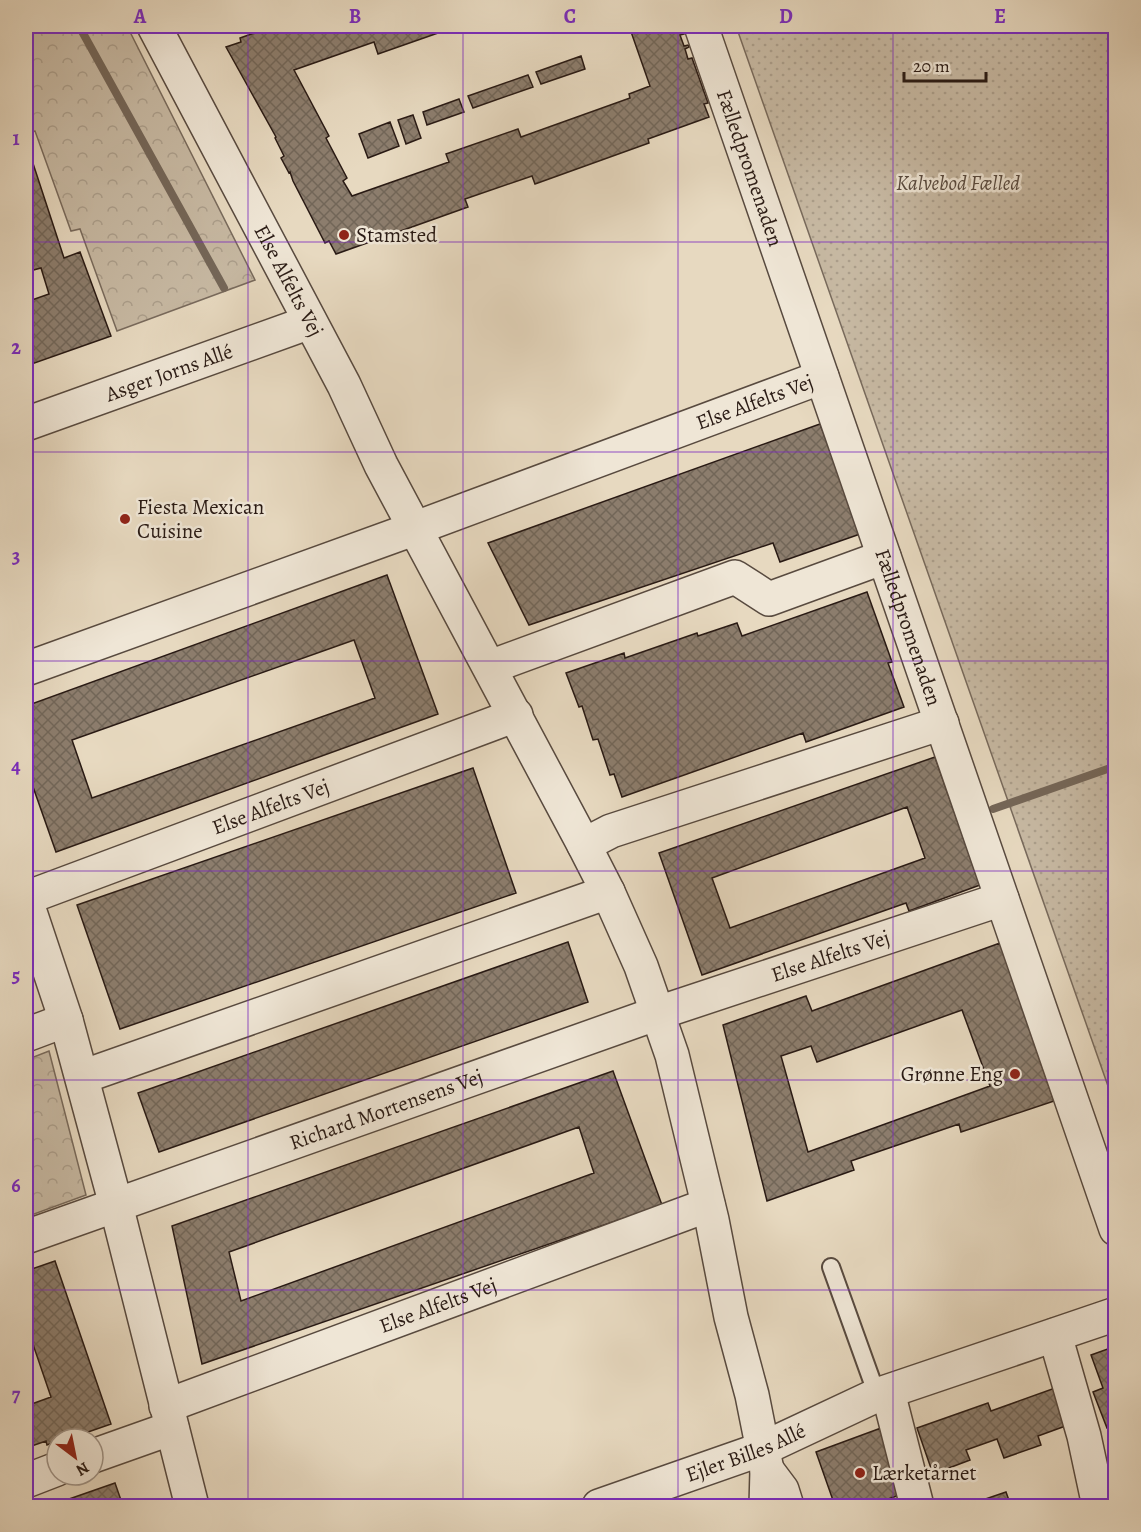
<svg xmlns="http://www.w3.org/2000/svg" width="1141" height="1532" viewBox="0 0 1141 1532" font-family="Alegreya,serif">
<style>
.grass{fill:url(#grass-dots);stroke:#786a5c;stroke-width:1.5}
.park{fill:url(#park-crowns);stroke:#786a5c;stroke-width:1.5}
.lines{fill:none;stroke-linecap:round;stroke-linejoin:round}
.stream{stroke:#746658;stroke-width:8}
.building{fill:url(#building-cross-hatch);stroke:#291a14;stroke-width:1.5;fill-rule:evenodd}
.service-casing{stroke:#584a3f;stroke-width:20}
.minor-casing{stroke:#584a3f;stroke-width:36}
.tertiary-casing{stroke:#584a3f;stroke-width:36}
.service{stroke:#efe6d6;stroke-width:16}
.minor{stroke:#efe6d6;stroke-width:33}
.tertiary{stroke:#efe6d6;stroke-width:33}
.grid{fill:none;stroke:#7b2cbf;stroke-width:1.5;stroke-opacity:0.55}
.poi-dot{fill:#8f2418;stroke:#efe6d6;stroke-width:2}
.labels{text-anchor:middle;stroke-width:5;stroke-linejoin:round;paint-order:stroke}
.street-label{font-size:21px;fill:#291a14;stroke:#efe6d6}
.park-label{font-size:21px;font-style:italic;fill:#584a3f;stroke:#efe6d6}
.poi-label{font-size:21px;fill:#291a14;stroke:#efe6d6;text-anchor:start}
.neatline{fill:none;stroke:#7b2cbf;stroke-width:2}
.grid-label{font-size:20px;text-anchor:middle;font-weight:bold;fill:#7b2cbf}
</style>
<defs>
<pattern id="grass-dots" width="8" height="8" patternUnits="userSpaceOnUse" patternTransform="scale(1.5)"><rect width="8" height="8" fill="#c7b9a3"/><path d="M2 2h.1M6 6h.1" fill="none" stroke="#ab9e8b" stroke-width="1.8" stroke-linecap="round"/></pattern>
<pattern id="park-crowns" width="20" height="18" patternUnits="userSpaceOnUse" patternTransform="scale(1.5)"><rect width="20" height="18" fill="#c7b9a3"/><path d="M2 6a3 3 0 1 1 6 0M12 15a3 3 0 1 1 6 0" fill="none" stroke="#ab9e8b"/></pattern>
<pattern id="building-cross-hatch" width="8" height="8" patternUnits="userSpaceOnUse" patternTransform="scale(1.5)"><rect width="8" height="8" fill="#8c7d6d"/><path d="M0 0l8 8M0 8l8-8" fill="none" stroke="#726658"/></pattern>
</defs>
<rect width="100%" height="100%" fill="#e7d9c0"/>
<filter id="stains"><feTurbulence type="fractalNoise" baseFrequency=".00333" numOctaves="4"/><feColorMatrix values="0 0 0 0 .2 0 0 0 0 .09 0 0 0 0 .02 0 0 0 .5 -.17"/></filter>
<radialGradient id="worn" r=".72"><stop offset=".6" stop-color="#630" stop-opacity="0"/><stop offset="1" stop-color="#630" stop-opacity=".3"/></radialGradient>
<path class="grass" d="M 736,26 L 1115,26 L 1115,1106 Z"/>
<path class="park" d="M 26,26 L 127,26 L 255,280 L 117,331 L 80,229 L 71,231 L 35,131 L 26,132 Z
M 49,1051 L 86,1195 L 26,1217 L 26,1060 Z"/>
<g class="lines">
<path class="stream" d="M 79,26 L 224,288
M 993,809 L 1116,766"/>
</g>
<path class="building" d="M 274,26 L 458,26 L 378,54 L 374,42 L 294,70 L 329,136 L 326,138 L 347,178 L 343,181 L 352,196 L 449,162 L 446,154 L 518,129 L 521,137 L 630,98 L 629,94 L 650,86 L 629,26 L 681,26 L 684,34 L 680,35 L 684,46 L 688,45 L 689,47 L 685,49 L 688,59 L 692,58 L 708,103 L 704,104 L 709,117 L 648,139 L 649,143 L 535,184 L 532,176 L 465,199 L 468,207 L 336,254 L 329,241 L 325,243 L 293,181 L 290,172 L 289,173 L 281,158 L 284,156 L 275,138 L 276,137 L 226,47 L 241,42 L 240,38 Z
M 581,56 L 585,69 L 541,84 L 536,72 Z
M 528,75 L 533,87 L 473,108 L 468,96 Z
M 459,99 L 464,112 L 427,125 L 423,112 Z
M 413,115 L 421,138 L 406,144 L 398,120 Z
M 390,122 L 399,146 L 368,158 L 359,134 Z
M 26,142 L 64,258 L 80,252 L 111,336 L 26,366 L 26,302 L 49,294 L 41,268 L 26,272 Z
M 820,424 L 863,533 L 780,562 L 773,543 L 529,625 L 488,543 Z
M 387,575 L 438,714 L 56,852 L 26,767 L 26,706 ZM 354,640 L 375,698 L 92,798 L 72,740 Z
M 867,592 L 892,662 L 888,663 L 904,707 L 806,742 L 803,733 L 622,797 L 614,774 L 610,775 L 598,739 L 593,740 L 582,706 L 579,707 L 566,673 L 624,653 L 625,658 L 697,633 L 698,636 L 737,623 L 742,636 Z
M 935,757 L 980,885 L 909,911 L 906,903 L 702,975 L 659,853 ZM 907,807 L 925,858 L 730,928 L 712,878 Z
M 473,768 L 516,893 L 120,1029 L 77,905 Z
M 568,942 L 588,1002 L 159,1152 L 138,1093 Z
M 1000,943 L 1054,1101 L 961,1132 L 959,1124 L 851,1161 L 854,1170 L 767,1201 L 723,1025 L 806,996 L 812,1011 ZM 962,1010 L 990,1086 L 808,1152 L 781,1056 L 811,1046 L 817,1062 Z
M 613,1071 L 662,1205 L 202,1364 L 172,1226 ZM 579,1127 L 594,1173 L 241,1301 L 229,1252 Z
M 55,1261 L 111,1424 L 68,1439 L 57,1439 L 57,1441 L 47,1445 L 46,1441 L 26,1448 L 26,1406 L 51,1397 L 26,1324 L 26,1271 Z
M 1116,1346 L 1116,1425 L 1107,1428 L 1093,1392 L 1103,1388 L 1091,1355 Z
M 1058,1387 L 1071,1424 L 1038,1436 L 1041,1445 L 1004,1458 L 997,1439 L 966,1450 L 970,1460 L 933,1474 L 917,1428 L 988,1403 L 991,1411 Z
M 881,1428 L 905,1493 L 869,1506 L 835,1506 L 816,1452 Z
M 115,1483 L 123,1506 L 49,1506 Z
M 1006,1492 L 1011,1506 L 965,1506 Z"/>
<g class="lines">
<g class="service-casing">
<path id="service" d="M 831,1267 L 877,1395"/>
</g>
<g class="minor-casing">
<g id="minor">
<path id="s1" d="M 154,26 L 344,385 L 381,465 L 584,845 L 608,892 L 641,966 L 672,1055 L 712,1220 L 731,1317 L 752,1395 L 767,1470"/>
<path id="s2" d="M 701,26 L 1116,1229"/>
<path d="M 490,667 L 735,577 L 769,599 L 884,557"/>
<path id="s3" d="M 26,669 L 416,528 L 822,377"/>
<path d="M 584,845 L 611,831 L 942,723"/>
<path id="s4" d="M 26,898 L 516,715"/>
<path d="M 26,900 L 66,1020 L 116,1205 L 192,1506"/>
<path d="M 26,1035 L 66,1020"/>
<path d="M 82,1077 L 608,892"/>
<path id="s5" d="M 26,1237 L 658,1013 L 1002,899"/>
<path d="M 1055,1335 L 1084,1436 L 1099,1506"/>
<path d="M 888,1392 L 917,1506"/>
<path id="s6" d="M 166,1406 L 708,1205"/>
<path d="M 93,1456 L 172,1428"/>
<path d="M 26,1481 L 57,1469"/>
<path id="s7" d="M 599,1506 L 762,1449 L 877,1395 L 1116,1314"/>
<path d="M 766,1506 L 767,1470 L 782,1490 L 787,1506"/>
</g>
</g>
<g class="tertiary-casing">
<g id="tertiary">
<path id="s8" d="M 26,424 L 310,322"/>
</g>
</g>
<use href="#service" class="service"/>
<use href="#minor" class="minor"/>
<use href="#tertiary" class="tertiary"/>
</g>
<path class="grid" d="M 248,26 L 248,1506M 463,26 L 463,1506M 678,26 L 678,1506M 893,26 L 893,1506M 26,242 L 1116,242M 26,452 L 1116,452M 26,661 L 1116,661M 26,871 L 1116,871M 26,1080 L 1116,1080M 26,1290 L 1116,1290"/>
<g class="poi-dot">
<circle cx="344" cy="235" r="6"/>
<circle cx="125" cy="519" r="6"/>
<circle cx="1015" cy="1074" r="6"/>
<circle cx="860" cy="1473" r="6"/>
</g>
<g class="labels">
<g class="street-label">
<text dy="7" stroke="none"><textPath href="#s2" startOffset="150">Fælledpromenaden</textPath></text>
<text dy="7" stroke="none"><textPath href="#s1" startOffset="288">Else Alfelts Vej</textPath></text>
<text dy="7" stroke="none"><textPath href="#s8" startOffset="152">Asger Jorns Allé</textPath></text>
<text dy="7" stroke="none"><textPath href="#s3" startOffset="776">Else Alfelts Vej</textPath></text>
<text dy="7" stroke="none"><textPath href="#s2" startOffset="636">Fælledpromenaden</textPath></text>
<text dy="7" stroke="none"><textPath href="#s4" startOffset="261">Else Alfelts Vej</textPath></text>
<text dy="7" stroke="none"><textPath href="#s5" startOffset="852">Else Alfelts Vej</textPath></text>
<text dy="7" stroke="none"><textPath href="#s5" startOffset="382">Richard Mortensens Vej</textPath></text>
<text dy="7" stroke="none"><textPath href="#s6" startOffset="290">Else Alfelts Vej</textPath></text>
<text dy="7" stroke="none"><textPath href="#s7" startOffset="156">Ejler Billes Allé</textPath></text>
</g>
<g class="park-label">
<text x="958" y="190">Kalvebod Fælled</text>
</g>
<g class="poi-label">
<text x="356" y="242">Stamsted</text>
<text x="137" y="514">Fiesta Mexican<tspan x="137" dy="24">Cuisine</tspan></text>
<text x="1003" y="1081" text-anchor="end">Grønne Eng</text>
<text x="872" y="1480">Lærketårnet</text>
</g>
</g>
<rect width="1141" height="1532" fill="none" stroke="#e7d9c0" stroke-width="66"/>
<g transform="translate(75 1457) rotate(148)"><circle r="28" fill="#efe6d6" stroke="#a09488" stroke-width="1.5"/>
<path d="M0-4.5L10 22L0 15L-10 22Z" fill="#8f2418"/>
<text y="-9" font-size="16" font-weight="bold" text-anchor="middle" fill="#291a14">N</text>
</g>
<path d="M904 72v9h82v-9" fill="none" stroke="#291a14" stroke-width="3"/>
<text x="913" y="72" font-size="18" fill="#291a14" stroke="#efe6d6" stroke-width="4.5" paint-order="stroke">20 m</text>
<rect x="33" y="33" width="1075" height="1466" class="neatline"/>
<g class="grid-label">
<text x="140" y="23">A</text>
<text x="355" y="23">B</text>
<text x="570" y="23">C</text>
<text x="786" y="23">D</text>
<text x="1000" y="23">E</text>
<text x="16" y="145">1</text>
<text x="16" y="354">2</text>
<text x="16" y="563">3</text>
<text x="16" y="773">4</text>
<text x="16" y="982">5</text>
<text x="16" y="1192">6</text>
<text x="16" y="1401">7</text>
</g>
<rect width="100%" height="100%" filter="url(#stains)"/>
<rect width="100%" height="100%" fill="url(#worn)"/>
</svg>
